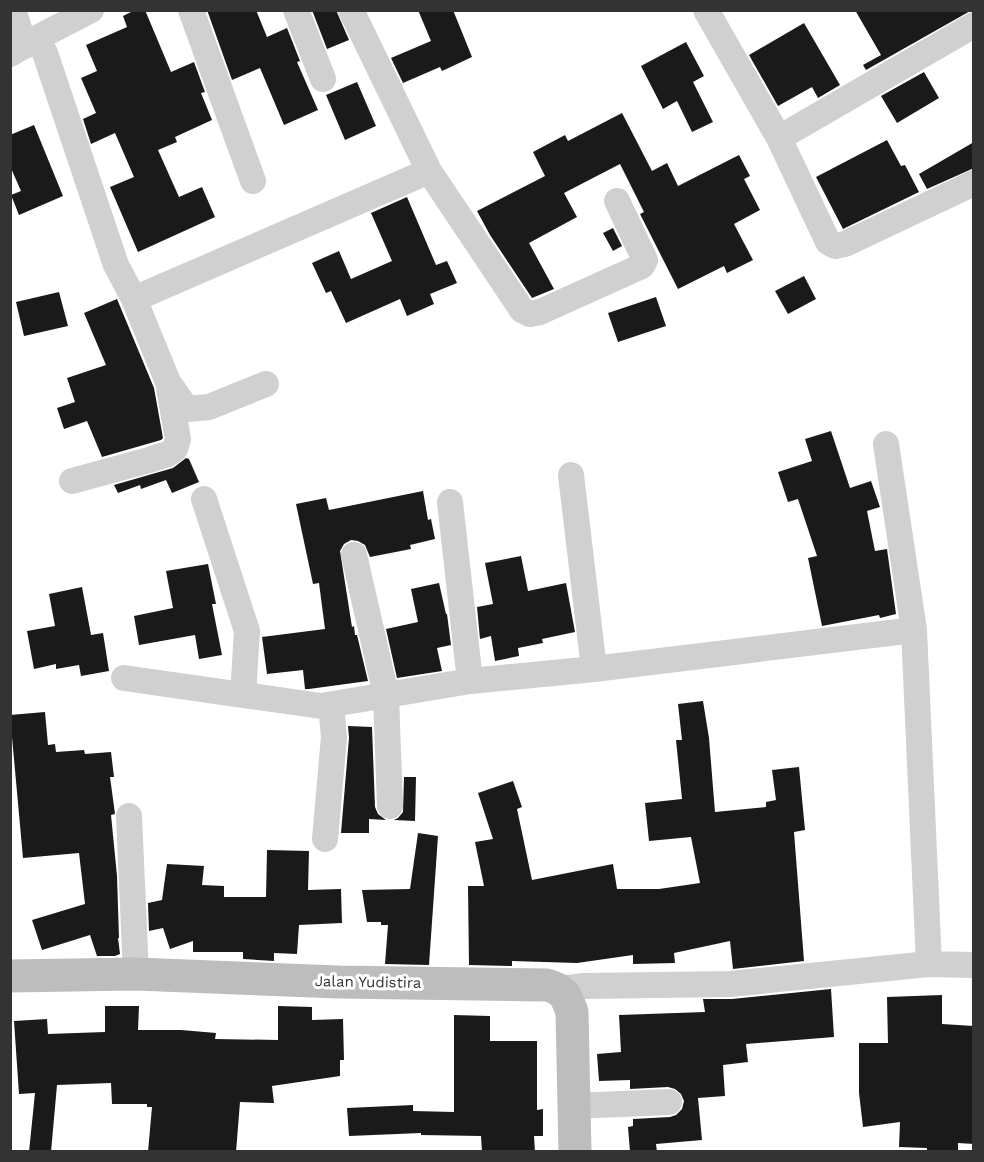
<svg xmlns="http://www.w3.org/2000/svg" width="984" height="1162" viewBox="0 0 984 1162" font-family="'Work Sans',sans-serif">
<style>
.building{fill:#1a1a1a}
.lines{fill:none;stroke-linecap:round;stroke-linejoin:round}
.street{stroke:#d0d0d0;stroke-width:26}
.secondary{stroke:#bdbdbd;stroke-width:33}
.labels{text-anchor:middle;stroke-width:6;stroke-linejoin:round;paint-order:stroke}
.street-label{font-size:15px;fill:#333;stroke:#fff}
</style>
<rect width="100%" height="100%" fill="#fff"/>
<path class="building" d="M 135,10 L 145,10 L 171,72 L 194,62 L 205,92 L 201,93 L 212,120 L 175,137 L 177,142 L 158,150 L 179,197 L 202,187 L 215,217 L 138,252 L 110,187 L 134,177 L 115,133 L 91,144 L 83,119 L 96,113 L 81,78 L 97,71 L 86,45 L 127,27 L 123,16 Z
M 207,10 L 256,10 L 267,37 L 287,28 L 300,61 L 297,62 L 318,110 L 284,125 L 260,68 L 232,80 Z
M 312,10 L 336,10 L 349,40 L 327,49 Z
M 418,10 L 453,10 L 472,57 L 442,71 L 440,67 L 403,83 L 391,58 L 431,41 Z
M 855,10 L 972,10 L 866,70 L 863,65 L 881,55 Z
M 804,23 L 840,85 L 818,98 L 812,87 L 778,106 L 749,55 Z
M 686,42 L 704,76 L 693,82 L 713,122 L 692,132 L 677,101 L 663,109 L 641,66 Z
M 924,72 L 939,98 L 897,123 L 881,96 Z
M 357,82 L 376,126 L 345,140 L 326,95 Z
M 622,113 L 652,171 L 667,163 L 678,186 L 739,155 L 750,176 L 744,179 L 760,210 L 734,224 L 753,260 L 727,273 L 724,266 L 678,289 L 640,214 L 644,212 L 620,164 L 564,193 L 577,217 L 529,243 L 554,289 L 532,298 L 490,235 L 477,211 L 545,176 L 533,152 L 565,135 L 568,141 Z
M 34,125 L 63,196 L 19,215 L 11,195 L 21,191 L 10,166 L 10,135 Z
M 887,140 L 901,166 L 905,165 L 919,192 L 843,229 L 816,177 Z
M 974,142 L 974,168 L 927,189 L 919,174 Z
M 407,197 L 436,265 L 447,261 L 457,283 L 430,294 L 434,304 L 407,316 L 400,299 L 346,323 L 331,291 L 326,293 L 312,263 L 339,251 L 351,279 L 392,261 L 371,213 Z
M 613,228 L 622,246 L 613,251 L 603,233 Z
M 804,276 L 816,299 L 788,314 L 775,291 Z
M 59,292 L 68,326 L 24,336 L 16,302 Z
M 656,297 L 666,326 L 618,342 L 608,313 Z
M 117,299 L 154,388 L 163,438 L 161,440 L 102,457 L 87,421 L 64,429 L 57,408 L 75,402 L 67,378 L 106,365 L 84,313 Z
M 831,431 L 850,488 L 871,481 L 880,507 L 867,511 L 875,551 L 887,549 L 896,614 L 880,618 L 879,615 L 822,626 L 808,558 L 817,556 L 798,499 L 788,502 L 778,472 L 812,461 L 805,439 Z
M 186,458 L 189,459 L 199,482 L 172,493 L 166,480 L 141,489 L 140,485 L 118,493 L 114,485 L 173,468 Z
M 423,491 L 428,520 L 431,519 L 435,539 L 410,545 L 411,549 L 370,557 L 365,545 L 358,541 L 351,540 L 344,544 L 340,551 L 352,627 L 354,626 L 355,635 L 357,635 L 368,681 L 309,689 L 305,689 L 303,670 L 267,674 L 262,637 L 325,629 L 319,583 L 313,584 L 296,504 L 326,498 L 329,510 Z
M 521,556 L 528,591 L 566,583 L 575,632 L 542,639 L 543,643 L 518,648 L 519,656 L 495,661 L 491,636 L 480,639 L 477,607 L 493,604 L 485,563 Z
M 208,564 L 216,604 L 212,604 L 222,655 L 199,659 L 195,635 L 139,645 L 134,616 L 173,608 L 166,571 Z
M 439,583 L 446,614 L 447,614 L 451,645 L 437,648 L 442,671 L 397,678 L 386,629 L 418,622 L 411,589 Z
M 82,587 L 91,635 L 103,633 L 109,671 L 81,676 L 79,665 L 56,669 L 56,664 L 34,669 L 27,631 L 55,626 L 49,594 Z
M 703,701 L 709,738 L 715,812 L 766,807 L 766,802 L 776,800 L 772,770 L 799,767 L 805,830 L 794,832 L 804,961 L 733,969 L 730,941 L 674,953 L 675,963 L 633,964 L 633,955 L 577,963 L 512,961 L 512,966 L 469,965 L 468,886 L 484,886 L 475,842 L 493,839 L 478,793 L 513,781 L 522,807 L 517,809 L 532,880 L 613,864 L 617,889 L 659,889 L 700,883 L 691,837 L 649,841 L 645,803 L 682,799 L 676,740 L 682,740 L 678,704 Z
M 45,712 L 48,745 L 55,744 L 56,752 L 84,750 L 85,754 L 111,752 L 114,777 L 110,777 L 115,814 L 111,815 L 117,876 L 119,938 L 118,938 L 120,954 L 115,956 L 97,956 L 90,935 L 42,950 L 32,920 L 85,904 L 79,853 L 23,858 L 10,715 Z
M 348,726 L 372,727 L 375,807 L 378,814 L 386,820 L 369,819 L 369,833 L 341,833 L 349,738 Z
M 404,777 L 416,777 L 415,821 L 394,820 L 398,818 L 403,812 Z
M 418,833 L 438,836 L 429,965 L 385,964 L 388,925 L 381,925 L 381,922 L 367,922 L 362,890 L 410,889 Z
M 267,850 L 309,851 L 308,890 L 341,889 L 342,923 L 299,925 L 297,954 L 274,953 L 274,961 L 243,959 L 243,952 L 193,952 L 193,941 L 170,949 L 163,928 L 149,931 L 148,903 L 162,900 L 167,864 L 204,866 L 202,885 L 224,886 L 224,897 L 266,897 Z
M 831,989 L 834,1037 L 746,1044 L 748,1062 L 723,1065 L 725,1096 L 698,1098 L 702,1140 L 656,1144 L 657,1152 L 630,1152 L 628,1127 L 633,1126 L 633,1119 L 670,1117 L 676,1115 L 682,1109 L 684,1101 L 681,1094 L 675,1089 L 668,1087 L 630,1089 L 630,1080 L 599,1081 L 597,1054 L 621,1052 L 619,1015 L 705,1012 L 703,999 L 732,999 Z
M 942,995 L 942,1024 L 974,1026 L 974,1144 L 958,1143 L 958,1152 L 927,1151 L 927,1148 L 899,1147 L 900,1122 L 863,1127 L 859,1093 L 859,1043 L 888,1043 L 887,997 Z
M 105,1006 L 139,1006 L 138,1030 L 181,1030 L 216,1033 L 215,1039 L 278,1040 L 278,1006 L 312,1007 L 312,1020 L 343,1019 L 344,1060 L 340,1060 L 340,1076 L 272,1086 L 274,1103 L 240,1102 L 236,1152 L 148,1152 L 152,1107 L 147,1107 L 147,1104 L 112,1104 L 111,1083 L 57,1085 L 51,1152 L 29,1152 L 35,1093 L 19,1094 L 14,1021 L 47,1019 L 48,1034 L 105,1032 Z
M 454,1015 L 490,1016 L 490,1041 L 537,1041 L 537,1110 L 543,1109 L 543,1136 L 534,1136 L 535,1152 L 482,1152 L 481,1136 L 421,1135 L 421,1133 L 349,1136 L 347,1108 L 413,1105 L 413,1111 L 454,1112 Z"/>
<g class="lines">
<path class="street" d="M 13,10 L 25,46
M 191,10 L 253,181
M 296,10 L 323,79
M 351,10 L 429,171 L 522,310 L 530,314 L 540,312 L 642,266 L 645,260 L 617,201
M 706,10 L 779,138 L 828,242 L 835,246 L 845,244 L 974,183
M 37,38 L 45,53 L 116,265 L 134,299 L 168,382 L 187,409 L 209,407 L 266,384
M 10,54 L 37,38 L 91,10
M 779,138 L 974,25
M 134,299 L 429,171
M 886,444 L 914,630
M 571,475 L 594,669
M 72,481 L 149,460 L 168,454 L 175,449 L 178,439 L 169,388
M 204,499 L 247,631 L 243,695
M 450,502 L 470,681
M 354,555 L 386,695 L 390,806
M 124,678 L 321,706 L 470,681 L 594,669 L 914,630 L 929,964
M 129,816 L 136,974
M 325,839 L 334,737 L 331,705
M 560,989 L 584,986 L 730,984 L 929,964 L 974,965
M 574,1106 L 669,1102"/>
<path class="secondary" d="M 10,976 L 136,974 L 338,982 L 547,985 C 564,990 566,995 572,1012 L 575,1152"/>
</g>
<g class="labels">
<g class="street-label">
<text transform="translate(368 982) rotate(1)" y="5">Jalan Yudistira</text>
</g>
</g>
<rect width="984" height="1162" fill="none" stroke="#333333" stroke-width="24"/>
</svg>
